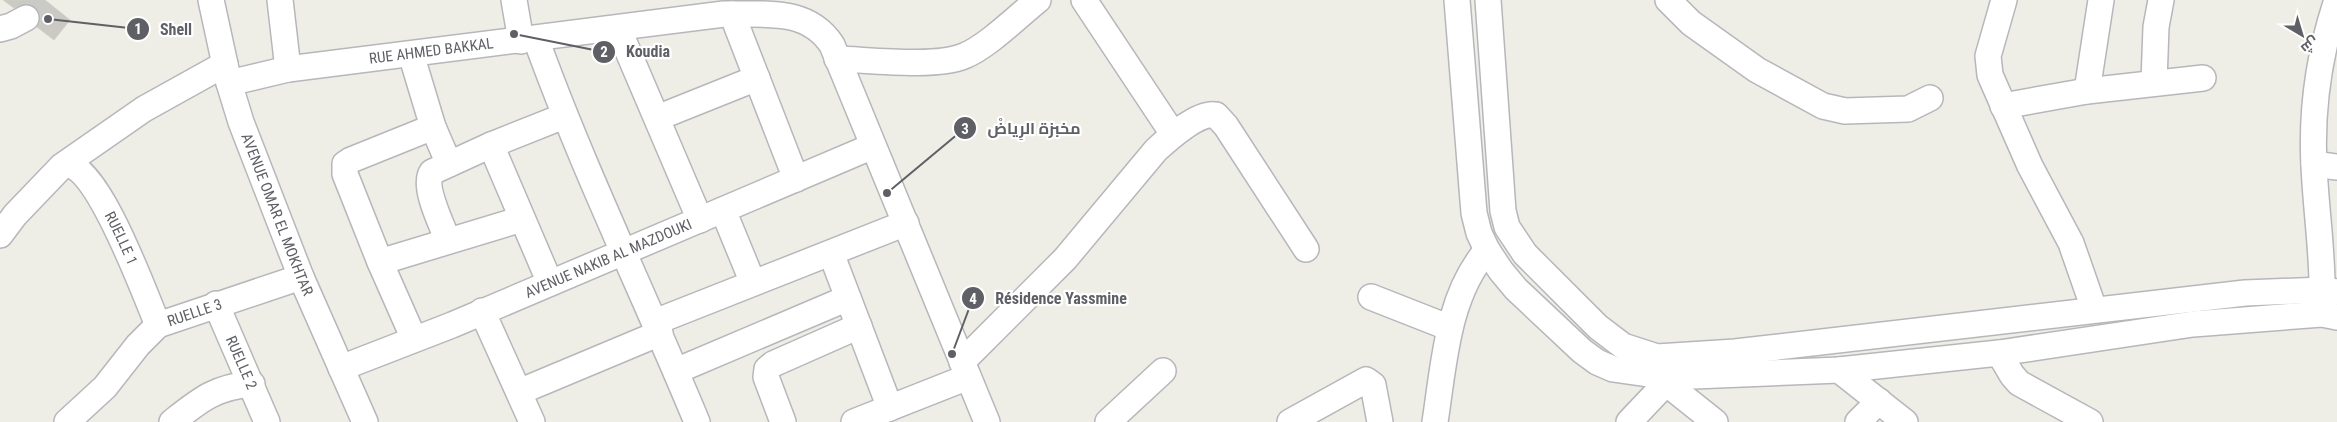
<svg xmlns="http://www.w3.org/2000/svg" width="2337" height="422" viewBox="0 0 2337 422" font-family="'Roboto Condensed',Cairo,sans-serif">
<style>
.building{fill:#cac9c3;stroke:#d2d1c6}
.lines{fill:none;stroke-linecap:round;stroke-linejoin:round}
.minor-tunnel{stroke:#cacac6;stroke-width:25;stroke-dasharray:25 12;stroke-linecap:butt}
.minor-casing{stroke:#b7b7bb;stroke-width:28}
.minor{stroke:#fff;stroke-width:25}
.labels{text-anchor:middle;stroke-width:4.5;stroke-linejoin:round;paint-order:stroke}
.street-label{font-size:15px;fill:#5e6065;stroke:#fff}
.leader{fill:none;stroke:#5e6065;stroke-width:2}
.callout-dot{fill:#5e6065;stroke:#fff;stroke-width:2}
.mark-label{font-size:15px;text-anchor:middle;font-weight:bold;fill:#fff}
.callout-label{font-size:16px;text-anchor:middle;font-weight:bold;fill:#5e6065;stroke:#fff;stroke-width:4.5;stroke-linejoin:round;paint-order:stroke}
</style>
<rect width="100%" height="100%" fill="#eeeee7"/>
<path class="building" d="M 3,0 L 45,0 L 70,20 L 54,40 L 37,27 L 40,18 L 38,11 L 34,6 L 26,4 L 14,8 Z"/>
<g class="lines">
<path class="minor-tunnel" d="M 26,18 L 35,11 L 42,0"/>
<g class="minor-casing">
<g id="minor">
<path id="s1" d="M 211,0 L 229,83 L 241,122 L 301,277 L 365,422"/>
<path d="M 280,0 L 288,69"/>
<path d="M 514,0 L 521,41"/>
<path d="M 1084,0 L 1173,134"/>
<path d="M 1457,0 L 1474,213 L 1479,233 L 1487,250 L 1501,271 L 1516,289 L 1582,351 L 1597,362 L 1613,369 L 1669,377 L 1839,370 L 1999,353 L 2193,324 L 2322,314 L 2337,317"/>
<path d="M 1488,0 L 1503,211 L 1507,227 L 1525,254 L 1598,327 L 1623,346 L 1657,357 L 1735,352 L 2245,293 L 2323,290 L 2337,292"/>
<path d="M 1668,0 L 1691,23 L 1757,70 L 1823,106 L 1845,111 L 1908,109 L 1930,98"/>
<path d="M 2004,0 L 1988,56 L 1990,75 L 2030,166 L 2071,243 L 2094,309"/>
<path d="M 732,14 L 796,179"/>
<path d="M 618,28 L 700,220"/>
<path d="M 0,29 L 11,26 L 26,18"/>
<path d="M 536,39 C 583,169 644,294 697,422"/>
<path d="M 411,54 L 433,127 L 449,164"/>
<path d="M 837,59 C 870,60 935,68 964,56 C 987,47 1018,16 1038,0"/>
<path d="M 2154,82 L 2156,27 L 2161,0"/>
<path id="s2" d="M 229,83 L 288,69 L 724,14 C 764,15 807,7 832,45 L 987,422"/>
<path d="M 2087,91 L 2101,0"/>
<path d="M 2003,106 L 2087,91 L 2203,78"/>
<path d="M 657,118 L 757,78"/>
<path d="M 491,145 L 550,283"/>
<path id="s3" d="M 67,164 C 101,171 144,293 158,325"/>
<path d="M 2314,164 L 2337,167"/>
<path d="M 723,210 L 753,283"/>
<path d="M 0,235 L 15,215 L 62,166 L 144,109 L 225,64"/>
<path d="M 448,241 C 442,225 422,186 432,172 L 491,145 L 564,116"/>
<path d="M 831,253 L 890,408"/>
<path d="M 380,262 L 345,174 L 345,164 L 351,160 L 433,127"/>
<path d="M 1371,297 L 1450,328"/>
<path id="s4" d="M 216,304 L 267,422"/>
<path d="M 2322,307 C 2324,260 2316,213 2314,166 C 2311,109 2319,54 2337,0"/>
<path d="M 482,311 L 532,422"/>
<path d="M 655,322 L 906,223"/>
<path d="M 414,339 L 380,262 L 522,219"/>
<path d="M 1999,353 L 2012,375 L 2019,383 L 2090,422"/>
<path d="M 962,362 L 1065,259 L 1156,150 C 1168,139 1199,111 1216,115 L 1226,126 L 1306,249"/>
<path id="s5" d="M 341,368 L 452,325 L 873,146"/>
<path d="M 1839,370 L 1905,422"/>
<path d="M 676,371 L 848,298"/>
<path d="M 1666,383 L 1715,422"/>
<path d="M 519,392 L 660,333"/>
<path id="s6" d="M 67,422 L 105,387 L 138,345 L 158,325 L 301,277"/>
<path d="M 172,422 C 200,400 215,387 252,384"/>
<path d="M 783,422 L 766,377 L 767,369 L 773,364 L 859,326"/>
<path d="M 854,422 L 968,377"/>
<path d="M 1108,422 L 1163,371"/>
<path d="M 1290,422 L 1366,380 L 1373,385 L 1380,422"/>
<path d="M 1435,422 C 1444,364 1447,296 1487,250"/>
<path d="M 1629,422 L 1666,383 L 1671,365"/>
<path d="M 1858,422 L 1879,401"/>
</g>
</g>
<use href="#minor" class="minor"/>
</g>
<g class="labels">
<g class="street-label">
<text dy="5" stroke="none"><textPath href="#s2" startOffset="205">RUE AHMED BAKKAL</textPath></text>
<text dy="5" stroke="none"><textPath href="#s1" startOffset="225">AVENUE OMAR EL MOKHTAR</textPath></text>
<text dy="5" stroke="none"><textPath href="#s3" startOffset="94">RUELLE 1</textPath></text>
<text dy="5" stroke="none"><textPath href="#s5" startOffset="289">AVENUE NAKIB AL MAZDOUKI</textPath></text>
<text dy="5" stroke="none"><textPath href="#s6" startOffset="172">RUELLE 3</textPath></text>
<text dy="5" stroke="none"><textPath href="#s4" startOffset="64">RUELLE 2</textPath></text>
</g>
</g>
<path class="leader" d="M48 19L138 29M514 34L604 52M887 193L965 128M952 354L973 298"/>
<g class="callout-dot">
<circle cx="48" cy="19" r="5"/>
<circle cx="514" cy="34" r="5"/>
<circle cx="887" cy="193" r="5"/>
<circle cx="952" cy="354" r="5"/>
<circle cx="138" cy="29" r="12"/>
<circle cx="604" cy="52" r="12"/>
<circle cx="965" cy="128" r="12"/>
<circle cx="973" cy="298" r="12"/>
</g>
<g class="mark-label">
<text x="138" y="34">1</text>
<text x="604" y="57">2</text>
<text x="965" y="134">3</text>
<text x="973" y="304">4</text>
</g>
<g class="callout-label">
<text x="176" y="35">Shell</text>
<text x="648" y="57">Koudia</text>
<text x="1034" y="134">مخبزة الرِياضْ</text>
<text x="1061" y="304">Résidence Yassmine</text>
</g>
<g transform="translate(2302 35) rotate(142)" stroke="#ffffff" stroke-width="4" paint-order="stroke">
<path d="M0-4L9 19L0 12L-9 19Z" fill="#5e6065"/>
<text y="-8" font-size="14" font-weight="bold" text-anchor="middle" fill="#5e6065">ش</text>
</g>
</svg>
